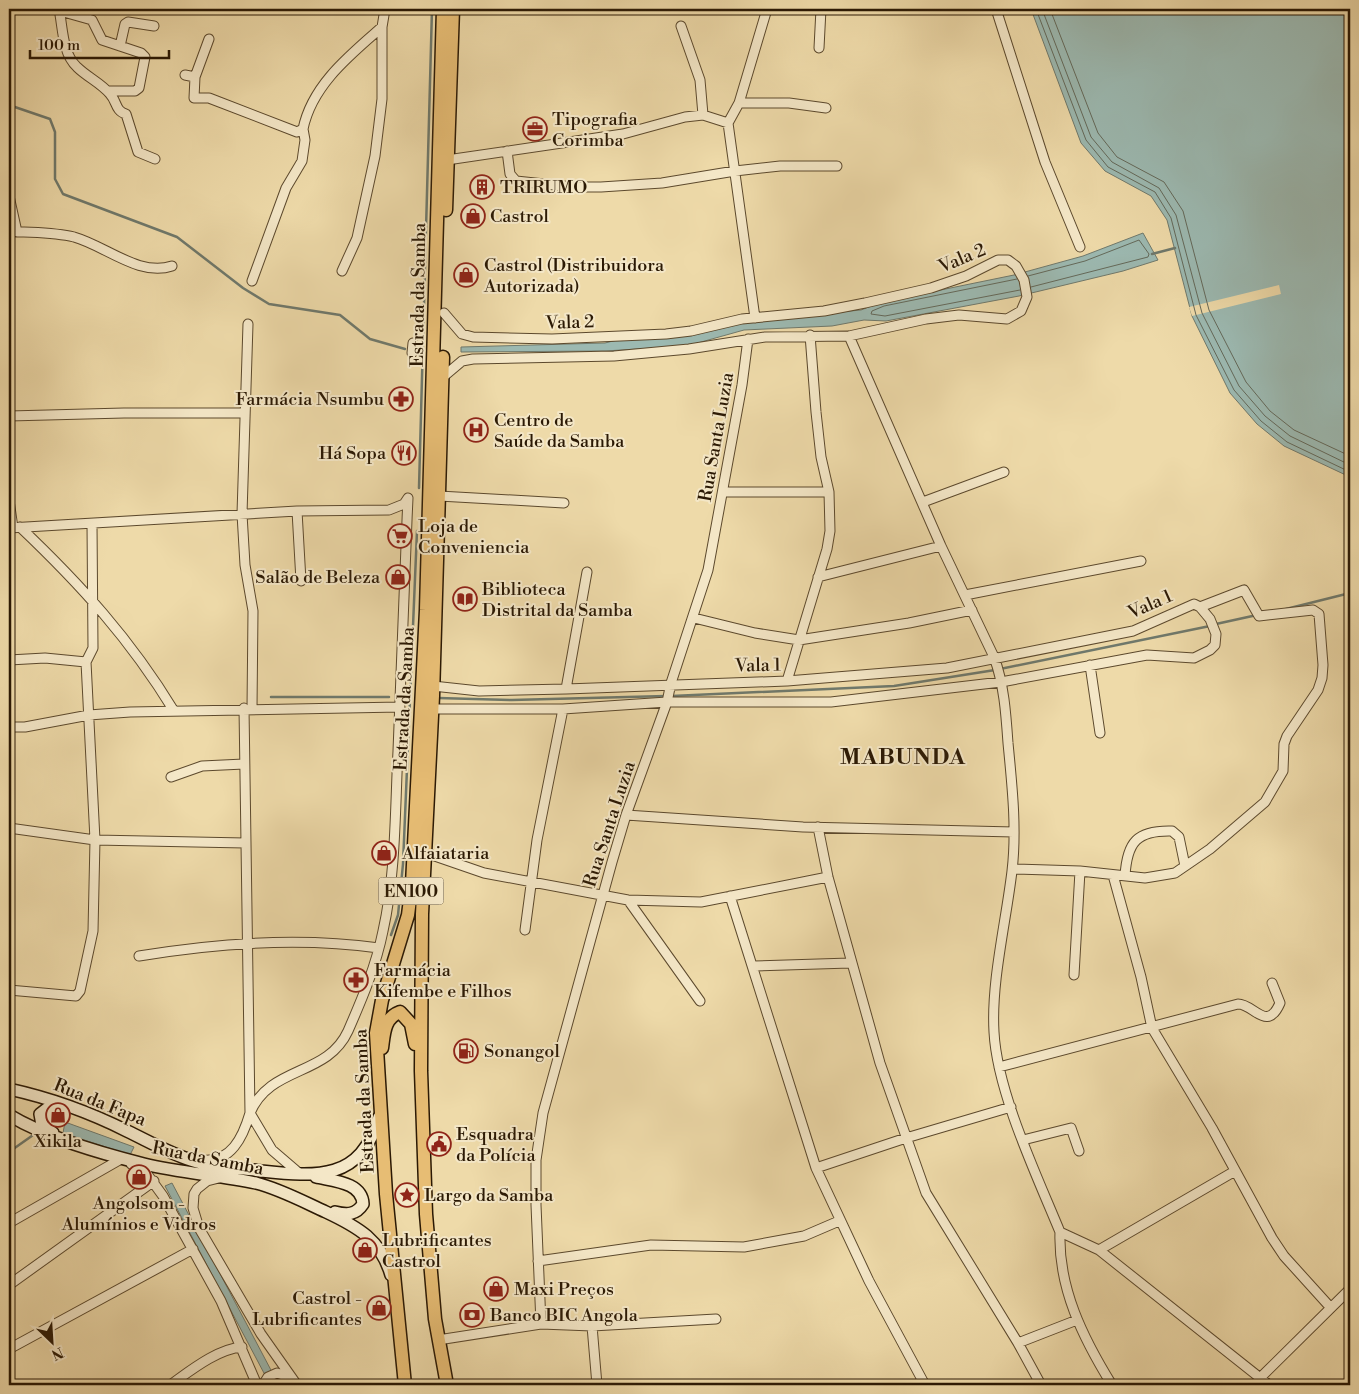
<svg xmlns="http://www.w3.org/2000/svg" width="1359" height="1394" viewBox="0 0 1359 1394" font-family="'Libre Bodoni',serif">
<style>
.water{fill:#9cb9b1;stroke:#6f796c}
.pier{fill:#eedaa9}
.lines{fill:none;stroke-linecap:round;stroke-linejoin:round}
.shore{stroke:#64695a;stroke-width:1}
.stream{stroke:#6f796c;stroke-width:2.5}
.street-casing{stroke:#5c492d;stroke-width:11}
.secondary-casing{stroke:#2b1904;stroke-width:14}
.primary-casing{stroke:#2b1904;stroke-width:15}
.street{stroke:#f4e7c7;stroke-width:9}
.secondary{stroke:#f4e7c7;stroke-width:11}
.primary{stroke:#e7bd74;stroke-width:12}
.labels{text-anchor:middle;stroke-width:4;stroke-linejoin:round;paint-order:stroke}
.shield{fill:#f4e7c7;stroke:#67573e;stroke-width:1}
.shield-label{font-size:16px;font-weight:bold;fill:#2b1904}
.poi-label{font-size:18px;fill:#2b1904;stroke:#f4e7c7;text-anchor:start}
.street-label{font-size:18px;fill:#2b1904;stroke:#f4e7c7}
.district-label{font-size:22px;font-weight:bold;letter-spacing:1px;fill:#2b1904;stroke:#f4e7c7}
</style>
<rect width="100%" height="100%" fill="#eedaa9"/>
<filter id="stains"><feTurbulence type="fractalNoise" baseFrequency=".004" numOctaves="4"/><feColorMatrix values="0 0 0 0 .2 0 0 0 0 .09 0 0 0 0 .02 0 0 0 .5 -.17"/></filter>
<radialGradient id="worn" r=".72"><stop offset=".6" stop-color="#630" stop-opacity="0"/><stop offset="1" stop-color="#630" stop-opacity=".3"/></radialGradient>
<path class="water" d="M 1031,9 L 1350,9 L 1350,477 L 1284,446 L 1257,424 L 1230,393 L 1192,316 L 1167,220 L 1151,196 L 1105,171 L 1081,143 Z
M 1143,233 L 1158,260 L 1123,271 L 1019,296 L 886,321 L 864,320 L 832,326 L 744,330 L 694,344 L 669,347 L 605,351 L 461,352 L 461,347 L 605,343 L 633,336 L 741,321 L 861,310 L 882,302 L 1014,275 L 1083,256 Z
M 65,1122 L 134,1147 L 130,1155 L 63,1133 Z
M 172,1183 L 272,1372 L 265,1375 L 165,1186 Z"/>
<path class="pier" d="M 1279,285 L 1281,294 L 1192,316 L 1189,307 Z"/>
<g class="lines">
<path class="shore" d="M 1036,9 L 1086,140 L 1108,167 L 1155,192 L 1171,218 L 1196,315 L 1234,390 L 1261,421 L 1287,442 L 1350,472
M 1042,9 L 1091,137 L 1112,162 L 1159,188 L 1176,215 L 1202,313 L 1239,386 L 1265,416 L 1290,436 L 1350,465
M 1050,9 L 1098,133 L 1117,157 L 1164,182 L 1183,211 L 1209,310 L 1246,382 L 1270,411 L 1294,430 L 1350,456
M 1028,276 L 1085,261 L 1139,240 L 1149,254 L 1148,257 L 1031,287
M 1017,279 L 884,306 L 872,311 L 871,314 L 885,316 L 1020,290"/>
<path class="stream" d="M 9,105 L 50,119 L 55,132 L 55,179 L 63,194 L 177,237 L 243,288 L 269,304 L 340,315 L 370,339 L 405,349
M 1152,254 L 1175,248
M 419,488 L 432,9
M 1286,609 L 1350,593
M 1216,624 L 1257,615
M 1000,669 L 1210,626
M 672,696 L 894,686 L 995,670
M 271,697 L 389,697
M 438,698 L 512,700 L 666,696
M 391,935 L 398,915 L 403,864 L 417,531
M 9,1152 L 36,1133"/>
<g class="street-casing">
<path id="street" d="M 59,9 C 63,28 62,53 77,67 C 87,77 101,83 110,94 C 117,101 115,111 126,114 L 138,152 L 155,159
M 996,9 L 1045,162 L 1080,247
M 60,11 L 92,20 L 102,40 L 141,53 L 145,57 L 139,88 L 135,91 L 108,91
M 681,26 L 700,80 L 703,115
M 209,39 L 195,77 L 194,98 L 209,98 L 297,132 L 303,129 C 312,85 350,55 382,27
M 120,46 L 125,24 L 128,22 L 154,26
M 819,48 L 821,9
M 185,75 L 195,77
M 739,103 L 789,103 L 826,108
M 507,151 L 510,174 L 516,181 L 573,187 L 601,187 L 662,183 L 735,171 L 780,166 L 837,166
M 447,160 L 623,134 L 685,117 L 703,115 L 728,123
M 9,196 L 17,232
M 9,231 C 30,233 53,232 74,237 C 106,246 139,277 172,266
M 342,271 L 357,238 L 375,156 L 382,99 L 382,27 L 385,9
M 252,281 L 286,188 L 302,161 L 305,140 L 303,129
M 755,318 L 728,123 L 739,103 L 767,9
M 248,324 L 242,514 L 245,565 L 253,611 L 252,708
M 849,336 L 941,546 L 994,657 C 1004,684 1006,714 1008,743 C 1012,785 1017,829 1012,871 C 1006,922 991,982 994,1032 C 997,1092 1037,1176 1060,1232 L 1099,1250 L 1269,1385
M 412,353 L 413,343
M 443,377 L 462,361 L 473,359 L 614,356 L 689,349 L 765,337 L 849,336 L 926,319 L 959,315 L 1007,319 L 1021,311 L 1027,297 L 1024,280 L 1016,266 L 1008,260 L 998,260 L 966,276 L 931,288 L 865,303 L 824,311 L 742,319 L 691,331 L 666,334 L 552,339 L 473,337 L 462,334 L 444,313
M 9,416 L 124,413 L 244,413
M 723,492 L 829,492
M 439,496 L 564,503
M 9,500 L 13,528
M 923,502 L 1004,472
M 297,511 L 301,581
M 20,527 C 81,585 130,639 174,711
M 9,528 L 297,511 L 389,510 L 404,504 L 408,498
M 818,577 L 941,546
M 965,595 L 1141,561
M 694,618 L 755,633 L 799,640 L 909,623 L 972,610
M 9,660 L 45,658 L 86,662
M 1090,665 L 1100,733
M 787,681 L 827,549 L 830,531 L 829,492 L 821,457 L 816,412 L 810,335
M 566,689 L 587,572
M 432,709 L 563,709 L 667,702 L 831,702 L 1001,682 L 1147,655 L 1194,658 L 1210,650 L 1215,645 L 1216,634 L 1210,619 L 1200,607 L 1194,604 L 1133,631 L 947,668 L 787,681 L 566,689 L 479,691 L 433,686
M 9,727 L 25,727 L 89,715 L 130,712 L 400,707
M 171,777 L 202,766 L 244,764
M 626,815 L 803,827 L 1014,832
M 818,827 L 828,877 L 880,1063 L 926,1193 L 1018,1343 L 1041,1385
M 9,828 L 95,840 L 245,843
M 426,853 L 484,873 L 628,900 L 701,902 L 828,877
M 1013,869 L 1080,871 L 1145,878 L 1175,873 L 1210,849 L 1265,802 L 1283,771 L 1284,744 L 1287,736 L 1318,690 L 1322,678 L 1323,665 L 1319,614 L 1313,610 L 1259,616 L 1244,590 L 1200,607
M 1113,875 L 1141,977 L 1152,1028 L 1212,1128 L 1272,1238 L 1284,1256 L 1331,1308
M 1125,876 C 1127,842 1137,830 1172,831 L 1179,837 L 1185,866
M 730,896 L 816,1168 L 869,1281 L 925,1385
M 628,900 L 700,1001
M 525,930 L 537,840 L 563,709
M 139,956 C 217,943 300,937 379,948
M 754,966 L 850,963
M 1074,975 L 1080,871
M 9,990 L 76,996 L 80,991 L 93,931 L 95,840 L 86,662 L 93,648 L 92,524
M 999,1067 L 1238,1004 C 1254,1004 1267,1033 1280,1003 L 1272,983
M 250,1113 C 270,1065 327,1077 348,1031 C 362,999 376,966 383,931 C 396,873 395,810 398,751 C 402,666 404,582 408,498
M 250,1113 L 272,1150 L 300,1174
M 1023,1140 L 1071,1128 L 1079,1151
M 202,1160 C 231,1163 243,1137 250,1113 L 244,708
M 131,1164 L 147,1174 L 163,1196 L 221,1301 L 257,1385
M 816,1168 L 906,1138 L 1011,1107
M 219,1178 L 207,1181 L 197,1189 L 194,1194 L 193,1208 L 199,1228 L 261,1334 L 297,1385
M 9,1223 L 121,1159
M 1060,1232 C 1058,1288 1083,1338 1112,1385
M 1099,1250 L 1235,1171
M 538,1261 L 651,1245 L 744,1247 L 804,1236 L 839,1221
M 9,1285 L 154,1181
M 541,1324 L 536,1205 L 536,1160 L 543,1113 L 612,862 L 626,815 L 667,702 L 671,683 L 708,570 L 742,385 L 748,339
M 592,1326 L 597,1385
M 438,1340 L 541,1324 L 592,1326 L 716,1319
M 1018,1343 L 1077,1320
M 9,1349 L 193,1249
M 1260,1378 L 1350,1289
M 170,1385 C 190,1371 217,1349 242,1347
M 263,1385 L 268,1377 L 277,1373 L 292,1378"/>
</g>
<g class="secondary-casing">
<path id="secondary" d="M 9,1089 C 50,1098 89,1112 127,1131 C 150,1142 172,1155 197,1162 C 217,1168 240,1168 261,1171 C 317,1177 361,1181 379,1117
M 9,1115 C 47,1138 100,1153 144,1164 C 181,1173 219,1175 256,1183 C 280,1189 304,1202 326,1212 C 358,1227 381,1240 391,1275
M 53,1133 L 42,1125 L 40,1114 L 49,1107 L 61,1105
M 316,1177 C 333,1181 362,1182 363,1204 C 356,1215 347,1215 335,1212"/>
</g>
<g class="primary-casing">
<path id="primary" d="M 446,210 L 453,9
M 443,357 L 433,696 L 422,914 L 421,1071 L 426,1214 L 435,1319 L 447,1385
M 382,1048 C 384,1033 384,1018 400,1012 L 411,1024 L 415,1044
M 405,1385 L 386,1194 L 376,1033 L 382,1000 L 408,915 L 412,884 L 426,610 L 443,9"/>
</g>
<use href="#street" class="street"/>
<use href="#secondary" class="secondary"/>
<use href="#primary" class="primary"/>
</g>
<defs>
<g id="office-ring" transform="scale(1.25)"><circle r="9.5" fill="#f4e7c7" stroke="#8f2418" stroke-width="1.5"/><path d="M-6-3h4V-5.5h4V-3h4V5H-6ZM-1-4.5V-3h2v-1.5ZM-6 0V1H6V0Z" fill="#8f2418"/></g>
<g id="building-ring" transform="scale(1.25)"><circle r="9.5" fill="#f4e7c7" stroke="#8f2418" stroke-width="1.5"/><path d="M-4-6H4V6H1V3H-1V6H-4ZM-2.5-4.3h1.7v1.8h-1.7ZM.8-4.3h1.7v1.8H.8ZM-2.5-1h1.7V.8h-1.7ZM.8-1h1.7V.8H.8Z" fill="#8f2418"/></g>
<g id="shop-ring" transform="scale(1.25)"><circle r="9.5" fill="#f4e7c7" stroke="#8f2418" stroke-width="1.5"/><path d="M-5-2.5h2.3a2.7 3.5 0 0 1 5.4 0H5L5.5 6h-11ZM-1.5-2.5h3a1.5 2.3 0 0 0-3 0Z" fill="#8f2418"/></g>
<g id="pharmacy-ring" transform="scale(1.25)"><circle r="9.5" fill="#f4e7c7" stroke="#8f2418" stroke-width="1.5"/><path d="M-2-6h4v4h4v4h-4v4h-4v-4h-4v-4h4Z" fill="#8f2418"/></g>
<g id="hospital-ring" transform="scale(1.25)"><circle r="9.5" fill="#f4e7c7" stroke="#8f2418" stroke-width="1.5"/><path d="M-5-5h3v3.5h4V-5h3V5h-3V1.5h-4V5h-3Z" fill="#8f2418"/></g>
<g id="restaurant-ring" transform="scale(1.25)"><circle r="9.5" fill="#f4e7c7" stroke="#8f2418" stroke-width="1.5"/><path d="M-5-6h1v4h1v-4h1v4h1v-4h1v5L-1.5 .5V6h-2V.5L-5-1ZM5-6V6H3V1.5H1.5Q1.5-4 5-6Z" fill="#8f2418"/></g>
<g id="supermarket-ring" transform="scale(1.25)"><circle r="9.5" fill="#f4e7c7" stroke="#8f2418" stroke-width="1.5"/><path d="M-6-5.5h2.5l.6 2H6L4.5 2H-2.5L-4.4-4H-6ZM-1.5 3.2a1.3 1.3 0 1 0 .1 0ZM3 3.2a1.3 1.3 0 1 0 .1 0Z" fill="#8f2418"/></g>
<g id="library-ring" transform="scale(1.25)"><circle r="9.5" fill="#f4e7c7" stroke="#8f2418" stroke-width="1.5"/><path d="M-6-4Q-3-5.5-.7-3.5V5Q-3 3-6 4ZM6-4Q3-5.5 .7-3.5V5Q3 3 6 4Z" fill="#8f2418"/></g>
<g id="fuel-ring" transform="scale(1.25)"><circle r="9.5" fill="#f4e7c7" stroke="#8f2418" stroke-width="1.5"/><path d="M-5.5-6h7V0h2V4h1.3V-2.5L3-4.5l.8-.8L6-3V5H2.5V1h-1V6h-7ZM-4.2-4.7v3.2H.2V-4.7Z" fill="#8f2418"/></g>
<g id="civic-ring" transform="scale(1.25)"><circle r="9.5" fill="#f4e7c7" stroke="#8f2418" stroke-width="1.5"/><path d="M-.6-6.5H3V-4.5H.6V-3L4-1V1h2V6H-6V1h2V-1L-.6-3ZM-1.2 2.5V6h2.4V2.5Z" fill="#8f2418"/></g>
<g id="sight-ring" transform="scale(1.25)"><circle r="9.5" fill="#f4e7c7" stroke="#8f2418" stroke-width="1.5"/><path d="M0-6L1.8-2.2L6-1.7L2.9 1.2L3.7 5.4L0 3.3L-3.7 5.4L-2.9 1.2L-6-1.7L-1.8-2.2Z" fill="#8f2418"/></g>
<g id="bank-ring" transform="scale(1.25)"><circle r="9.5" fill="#f4e7c7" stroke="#8f2418" stroke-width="1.5"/><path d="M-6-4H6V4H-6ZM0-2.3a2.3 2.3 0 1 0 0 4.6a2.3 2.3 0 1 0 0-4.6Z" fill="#8f2418"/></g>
</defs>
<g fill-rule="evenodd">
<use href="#office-ring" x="535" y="129"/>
<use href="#building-ring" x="482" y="187"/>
<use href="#shop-ring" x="473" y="216"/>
<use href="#shop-ring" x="466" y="275"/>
<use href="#pharmacy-ring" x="401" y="399"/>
<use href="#hospital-ring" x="476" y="430"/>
<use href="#restaurant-ring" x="404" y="453"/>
<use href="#supermarket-ring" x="400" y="536"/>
<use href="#shop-ring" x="398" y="577"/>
<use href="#library-ring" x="465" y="599"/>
<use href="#shop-ring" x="384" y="853"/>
<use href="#pharmacy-ring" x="356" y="980"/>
<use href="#fuel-ring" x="466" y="1051"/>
<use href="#shop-ring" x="58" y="1115"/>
<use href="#civic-ring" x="439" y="1144"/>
<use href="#shop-ring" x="139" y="1177"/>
<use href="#sight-ring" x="407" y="1195"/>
<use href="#shop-ring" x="365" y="1250"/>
<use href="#shop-ring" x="496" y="1289"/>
<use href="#shop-ring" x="379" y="1308"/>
<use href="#bank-ring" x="472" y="1315"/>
</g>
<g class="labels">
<rect class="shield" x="378.5" y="877.5" width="65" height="27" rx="4"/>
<g class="shield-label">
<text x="411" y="897">EN100</text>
</g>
<g class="poi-label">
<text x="552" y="125">Tipografia<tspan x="552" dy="21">Corimba</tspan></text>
<text x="500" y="193">TRIRUMO</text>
<text x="490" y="222">Castrol</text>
<text x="484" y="271">Castrol (Distribuidora<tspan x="484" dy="21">Autorizada)</tspan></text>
<text x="384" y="405" text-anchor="end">Farmácia Nsumbu</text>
<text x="494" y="426">Centro de<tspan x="494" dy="21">Saúde da Samba</tspan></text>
<text x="386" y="459" text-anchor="end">Há Sopa</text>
<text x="418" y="532">Loja de<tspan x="418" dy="21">Conveniencia</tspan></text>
<text x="380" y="583" text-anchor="end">Salão de Beleza</text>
<text x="482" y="595">Biblioteca<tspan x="482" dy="21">Distrital da Samba</tspan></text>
<text x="402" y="859">Alfaiataria</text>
<text x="374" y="976">Farmácia<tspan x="374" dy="21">Kifembe e Filhos</tspan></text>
<text x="484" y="1057">Sonangol</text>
<text x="456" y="1140">Esquadra<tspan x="456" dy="21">da Polícia</tspan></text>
<text x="58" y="1147" text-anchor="middle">Xikila</text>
<text x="424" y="1201">Largo da Samba</text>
<text x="139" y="1209" text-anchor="middle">Angolsom -<tspan x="139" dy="21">Alumínios e Vidros</tspan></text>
<text x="382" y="1246">Lubrificantes<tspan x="382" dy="21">Castrol</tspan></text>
<text x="514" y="1295">Maxi Preços</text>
<text x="362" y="1304" text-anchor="end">Castrol -<tspan x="362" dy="21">Lubrificantes</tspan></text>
<text x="490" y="1321">Banco BIC Angola</text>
</g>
<g class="street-label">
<text transform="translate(962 258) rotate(-23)" y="6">Vala 2</text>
<text transform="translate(418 295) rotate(-89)" y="6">Estrada da Samba</text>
<text transform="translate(570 322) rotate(-2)" y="6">Vala 2</text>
<text transform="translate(716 437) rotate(-80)" y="6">Rua Santa Luzia</text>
<text transform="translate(1150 604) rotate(-24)" y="6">Vala 1</text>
<text transform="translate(758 665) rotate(-1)" y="6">Vala 1</text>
<text transform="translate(404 699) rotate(-87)" y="6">Estrada da Samba</text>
<text transform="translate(609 824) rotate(-72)" y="6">Rua Santa Luzia</text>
<text transform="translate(364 1101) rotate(-93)" y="6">Estrada da Samba</text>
<text transform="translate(100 1102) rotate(22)" y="6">Rua da Fapa</text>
<text transform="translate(208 1158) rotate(11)" y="6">Rua da Samba</text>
</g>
<g class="district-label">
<text x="903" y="764">MABUNDA</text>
</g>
</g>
<rect width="1359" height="1394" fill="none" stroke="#eedaa9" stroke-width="30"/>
<rect x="10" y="10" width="1339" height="1374" fill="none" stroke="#2b1904" stroke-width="2.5"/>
<rect x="15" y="15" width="1329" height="1364" fill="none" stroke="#2b1904"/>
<g transform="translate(52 1342) rotate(155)" stroke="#f4e7c7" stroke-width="4" paint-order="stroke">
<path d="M0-4L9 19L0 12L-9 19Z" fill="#2b1904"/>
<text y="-8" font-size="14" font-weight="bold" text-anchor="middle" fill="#2b1904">N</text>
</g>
<path d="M30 50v8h139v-8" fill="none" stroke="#2b1904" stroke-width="2.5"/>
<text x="38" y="50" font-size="15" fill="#2b1904" stroke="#f4e7c7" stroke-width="4" paint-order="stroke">100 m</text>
<rect width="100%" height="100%" filter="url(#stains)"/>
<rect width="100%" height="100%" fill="url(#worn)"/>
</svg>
